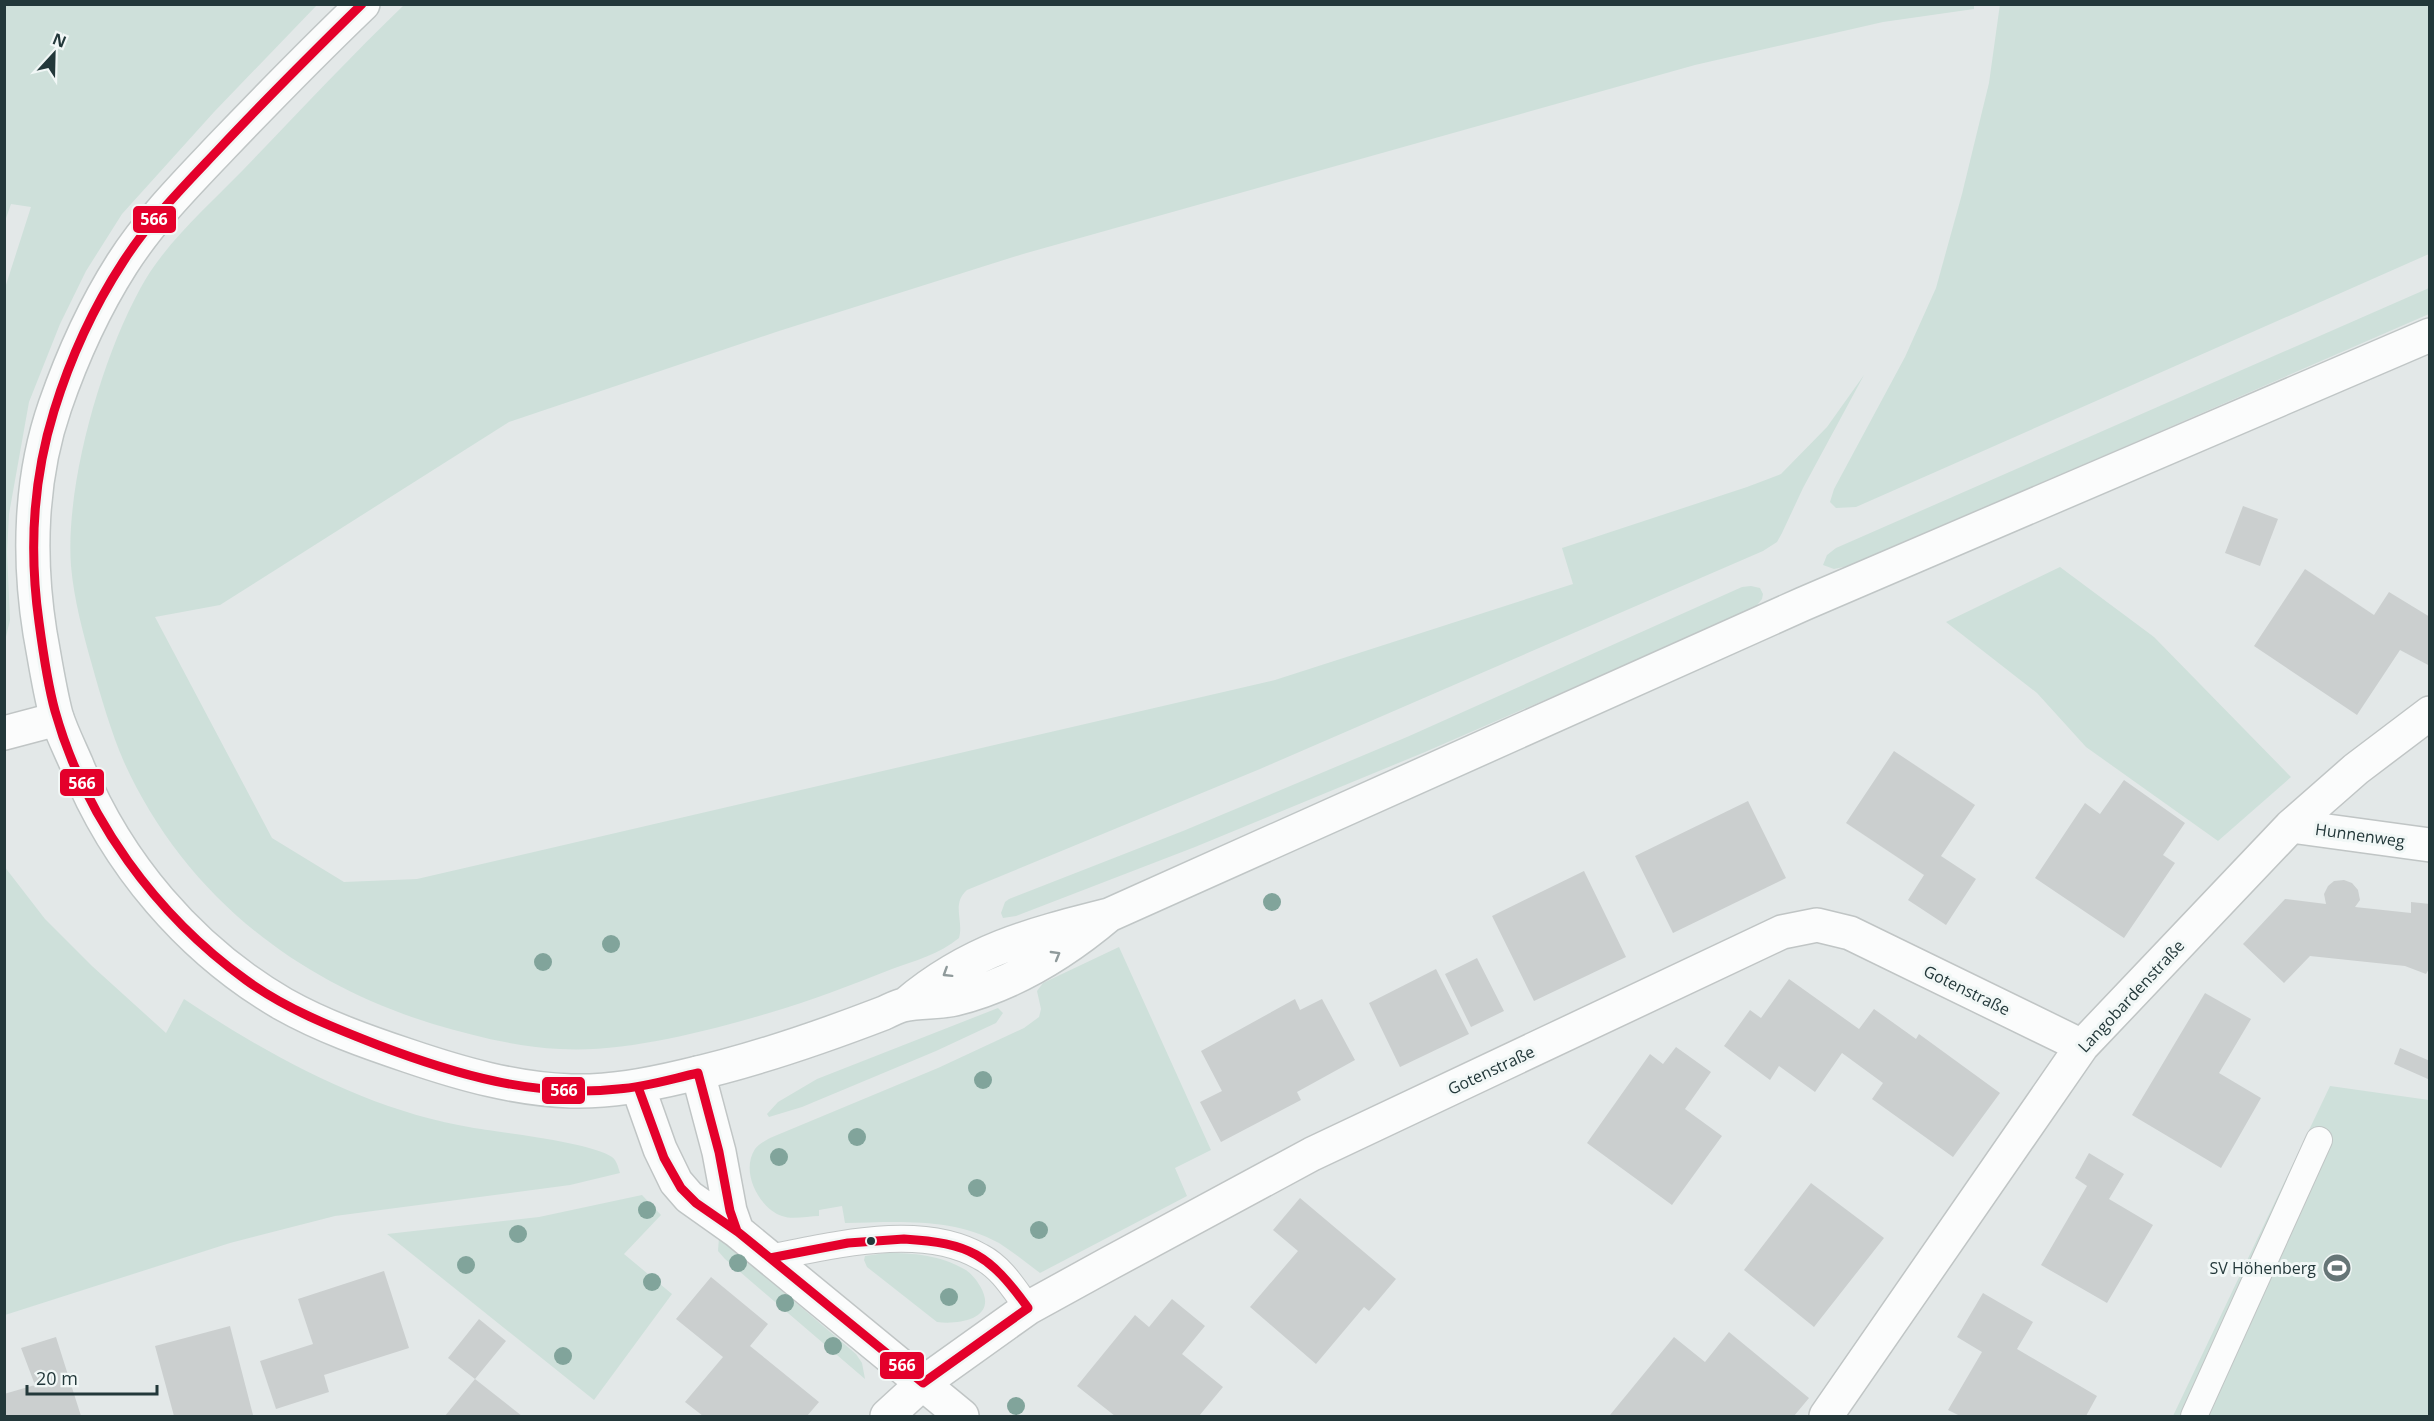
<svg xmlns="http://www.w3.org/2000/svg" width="2434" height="1421" viewBox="0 0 2434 1421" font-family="'Open Sans',sans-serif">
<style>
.green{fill:#cee0da}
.building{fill:#cbcfcf}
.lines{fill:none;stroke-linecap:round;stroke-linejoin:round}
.lane-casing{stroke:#c0c5c5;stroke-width:28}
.street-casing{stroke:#c0c5c5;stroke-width:36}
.secondary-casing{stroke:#c0c6c6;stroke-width:36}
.lane{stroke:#fbfcfc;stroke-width:26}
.street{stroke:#fbfcfc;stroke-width:33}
.secondary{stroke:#fbfcfc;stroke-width:33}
.bus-1-casing{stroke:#f1f7f6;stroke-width:14}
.bus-1{stroke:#e4002b;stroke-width:9}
.tree{fill:#81a49b}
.oneway{stroke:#8f9a9b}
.bus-dot{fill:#23383a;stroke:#f1f7f6;stroke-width:2}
.labels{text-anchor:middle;stroke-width:6;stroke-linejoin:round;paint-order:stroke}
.street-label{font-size:16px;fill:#23383a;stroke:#f1f7f6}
.poi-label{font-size:16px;fill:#23383a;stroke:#f1f7f6;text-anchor:end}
.line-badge{stroke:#f1f7f6;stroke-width:2}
.badge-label{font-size:16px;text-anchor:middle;font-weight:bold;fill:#fff}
</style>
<rect width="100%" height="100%" fill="#e3e8e8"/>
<path class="green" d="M 5,4 L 317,5 L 214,112 L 122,214 L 86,271 L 60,324 L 29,402 L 9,514 L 7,552 L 10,620 L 5,641 L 5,288 L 31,207 L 11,204 L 5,221 Z
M 405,4 L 1974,4 L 1974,9 L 1883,22 L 1695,65 L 1023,254 L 779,331 L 509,422 L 220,605 L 155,617 L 272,838 L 344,882 L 417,879 L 1275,680 L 1573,584 L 1562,548 L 1747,487 L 1781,474 L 1827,427 L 1864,375 L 1803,488 L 1782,533 L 1777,542 L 1763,551 L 1260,769 L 967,890 C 951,904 964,921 959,938 C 940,954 914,961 892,969 C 851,985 811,1001 769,1013 C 708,1031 624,1053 560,1049 C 516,1047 475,1036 433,1024 C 296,982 184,894 124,762 C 111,732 101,697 92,665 C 83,633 74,600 71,566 C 65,486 101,360 140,289 C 164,244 207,207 243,170 C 296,115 349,58 405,4 Z
M 2000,4 L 2429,5 L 2429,254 L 1856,507 L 1836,508 L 1830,502 L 1834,489 L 1905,357 L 1936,288 L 1962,194 L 1989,83 Z
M 2429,288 L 2429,314 L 1853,565 L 1834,569 L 1823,565 L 1827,555 L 1836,548 Z
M 2060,567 L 2154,637 L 2291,777 L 2218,841 L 2086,747 L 2037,693 L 1946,622 Z
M 1751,586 L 1760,588 L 1763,594 L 1762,599 L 1754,609 L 1425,752 L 1195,847 L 1016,916 L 1003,918 L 1001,913 L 1005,902 L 1009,899 L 1183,831 L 1407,737 L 1742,587 Z
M 4,866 L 45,919 L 92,966 L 166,1033 L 184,999 C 271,1057 369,1111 474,1128 C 504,1133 590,1142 612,1157 C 617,1161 618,1167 620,1173 L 570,1185 L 335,1216 L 230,1243 L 5,1315 Z
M 1119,947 L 1211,1150 L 1175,1168 L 1187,1196 L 1040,1273 C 1027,1263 1013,1252 999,1243 C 952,1217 896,1222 845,1223 L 842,1206 L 819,1210 L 819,1216 C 808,1216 792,1220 782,1216 C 759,1208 740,1172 755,1149 C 759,1144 765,1141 770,1138 L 938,1068 L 1024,1028 L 1039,1017 L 1041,1009 L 1037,991 L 1043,983 Z
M 998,1008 L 1003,1013 L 996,1023 L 936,1051 L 802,1107 L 769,1117 L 767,1114 L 778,1102 L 817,1079 Z
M 2330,1086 L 2429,1100 L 2429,1416 L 2173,1416 Z
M 642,1195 L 661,1215 L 624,1254 L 672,1294 L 594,1400 L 387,1234 L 539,1217 Z
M 719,1237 L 856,1354 L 862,1363 L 865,1379 L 725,1259 L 718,1251 Z
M 886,1253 C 914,1253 939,1255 964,1269 C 970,1272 976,1279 980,1286 C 999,1318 961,1325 937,1322 L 867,1267 L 864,1260 L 865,1256 Z"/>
<path class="building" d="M 2243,506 L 2278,519 L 2260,566 L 2225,553 Z
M 2305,569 L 2374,615 L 2389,592 L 2430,617 L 2430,666 L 2400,650 L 2357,715 L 2254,646 Z
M 1894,751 L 1975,805 L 1941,856 L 1976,879 L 1946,925 L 1908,900 L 1924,875 L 1846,823 Z
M 2124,780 L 2185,823 L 2163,855 L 2175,863 L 2124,938 L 2035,878 L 2085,803 L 2100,814 Z
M 1748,801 L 1786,878 L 1673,933 L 1635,856 Z
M 1584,871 L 1626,957 L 1534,1001 L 1492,916 Z
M 2344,880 L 2352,883 L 2358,890 L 2360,900 L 2355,907 L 2411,913 L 2411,902 L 2430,904 L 2430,967 L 2426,974 L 2405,966 L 2310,956 L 2284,983 L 2243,944 L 2285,899 L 2326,904 L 2324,894 L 2328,886 L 2334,881 Z
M 1477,958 L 1504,1011 L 1471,1027 L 1445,974 Z
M 1436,969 L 1469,1034 L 1400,1067 L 1369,1003 Z
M 1789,979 L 1859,1029 L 1874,1009 L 1916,1039 L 1919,1034 L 2000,1093 L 1953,1157 L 1872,1099 L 1883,1083 L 1842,1053 L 1815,1092 L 1779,1066 L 1770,1080 L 1724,1046 L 1750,1010 L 1761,1018 Z
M 2205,993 L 2251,1019 L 2219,1073 L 2261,1098 L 2221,1168 L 2132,1115 Z
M 1295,999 L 1300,1010 L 1322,999 L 1355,1060 L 1297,1092 L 1301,1100 L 1221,1142 L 1200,1102 L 1222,1091 L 1201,1051 Z
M 1676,1047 L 1711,1072 L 1685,1109 L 1722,1136 L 1672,1205 L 1587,1143 L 1650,1054 L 1663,1064 Z
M 2400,1048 L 2430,1061 L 2428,1079 L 2394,1064 Z
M 2089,1153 L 2124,1174 L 2109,1199 L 2153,1225 L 2107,1303 L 2041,1265 L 2087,1186 L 2075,1178 Z
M 1811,1183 L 1884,1238 L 1814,1327 L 1744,1270 Z
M 1300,1198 L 1396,1279 L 1369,1311 L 1364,1307 L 1316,1364 L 1250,1307 L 1298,1251 L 1273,1230 Z
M 384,1271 L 409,1348 L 324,1375 L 329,1392 L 276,1409 L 260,1361 L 313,1344 L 298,1299 Z
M 711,1277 L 768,1324 L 750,1346 L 819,1402 L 807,1416 L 703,1416 L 685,1402 L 723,1357 L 676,1319 Z
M 1983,1293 L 2033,1322 L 2017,1349 L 2097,1396 L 2086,1416 L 1960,1416 L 1948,1410 L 1982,1352 L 1957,1337 Z
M 1172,1299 L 1205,1326 L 1182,1354 L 1223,1387 L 1199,1416 L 1115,1416 L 1077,1386 L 1135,1315 L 1149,1327 Z
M 479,1319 L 506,1341 L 475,1379 L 448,1358 Z
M 230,1326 L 253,1415 L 174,1416 L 155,1346 Z
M 1729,1332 L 1809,1398 L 1794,1416 L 1612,1416 L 1610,1415 L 1674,1337 L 1705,1362 Z
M 56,1337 L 81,1416 L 4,1416 L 4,1394 L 35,1385 L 21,1348 Z
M 475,1379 L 522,1416 L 445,1416 Z"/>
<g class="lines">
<g class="lane-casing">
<path id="lane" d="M 768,1258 C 832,1246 921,1222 981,1257 C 1002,1268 1014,1289 1028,1308
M 2194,1416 L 2319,1140"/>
</g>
<g class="street-casing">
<path id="street" d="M 4,733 L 57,719
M 2291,826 L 2430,845
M 698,1073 L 719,1152 L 730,1211 L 737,1231
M 638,1087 L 660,1149 L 676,1182 L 689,1197 L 737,1231 L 962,1416
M 887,1416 L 923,1383 L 1028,1308 L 1108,1264 L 1312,1154 L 1782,932 L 1817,925 L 1850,933 L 2082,1046
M 1826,1416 L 2082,1046 L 2291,826 L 2356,769 L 2430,713"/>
</g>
<g class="secondary-casing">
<path id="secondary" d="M 363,4 C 315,50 269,97 223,145 C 187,183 150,220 122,264 C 94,308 72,357 55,406 C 30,478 28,558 40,633 C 45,660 49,688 56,715 C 61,731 69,747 76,763 C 116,863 190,950 283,1004 C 322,1026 367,1042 409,1056 C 462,1074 515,1089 571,1091 C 610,1092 647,1085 685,1076 C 753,1061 819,1038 884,1013 C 890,1010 896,1007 903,1005 C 920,1001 938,1003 955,999 C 1012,985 1064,953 1109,915
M 906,1004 C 970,950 1030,935 1109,915 L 1803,604 L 2430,335"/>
</g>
<use href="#lane" class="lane"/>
<use href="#street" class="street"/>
<use href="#secondary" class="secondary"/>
<g class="bus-1-casing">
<path id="bus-1" d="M 362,4 C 313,52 265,100 218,150 C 184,186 149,221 123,262 C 93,308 70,359 54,411 C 33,479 29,551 39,622 C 43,652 47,682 55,711 C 85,818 156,915 246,980 C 286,1009 332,1027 378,1045 C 454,1074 535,1098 618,1089 C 645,1087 671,1079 698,1073 L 719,1152 L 730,1211 L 737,1231
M 638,1087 L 664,1158 L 681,1188 L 696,1203 L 738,1232 L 770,1258
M 904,1239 C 970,1243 989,1254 1028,1308 L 923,1383 L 770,1258 L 848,1243 Z"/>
</g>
<use href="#bus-1" class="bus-1"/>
</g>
<g class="tree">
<circle cx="1272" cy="902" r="9"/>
<circle cx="611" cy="944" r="9"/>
<circle cx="543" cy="962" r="9"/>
<circle cx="983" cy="1080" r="9"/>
<circle cx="857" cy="1137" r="9"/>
<circle cx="779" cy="1157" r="9"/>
<circle cx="977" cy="1188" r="9"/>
<circle cx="647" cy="1210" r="9"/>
<circle cx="1039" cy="1230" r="9"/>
<circle cx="518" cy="1234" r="9"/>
<circle cx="738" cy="1263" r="9"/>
<circle cx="466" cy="1265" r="9"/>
<circle cx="652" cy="1282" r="9"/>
<circle cx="949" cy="1297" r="9"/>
<circle cx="785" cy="1303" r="9"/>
<circle cx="833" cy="1346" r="9"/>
<circle cx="563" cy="1356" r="9"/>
<circle cx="1016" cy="1406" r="9"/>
</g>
<defs><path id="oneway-chevron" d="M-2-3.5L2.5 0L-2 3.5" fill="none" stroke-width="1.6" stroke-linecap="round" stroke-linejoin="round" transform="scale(1.5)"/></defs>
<g class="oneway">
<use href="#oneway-chevron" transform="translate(1056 955) rotate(-30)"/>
<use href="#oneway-chevron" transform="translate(947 973) rotate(148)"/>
</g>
<defs>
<g id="stadium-disc" transform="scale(1.5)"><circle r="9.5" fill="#667677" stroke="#f1f7f6"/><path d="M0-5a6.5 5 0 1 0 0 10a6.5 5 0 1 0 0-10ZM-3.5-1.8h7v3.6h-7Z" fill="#fff"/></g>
</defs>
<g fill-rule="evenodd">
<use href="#stadium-disc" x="2337" y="1268"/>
</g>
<circle class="bus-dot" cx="871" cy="1241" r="5"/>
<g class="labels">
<g class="street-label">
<text transform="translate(2360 835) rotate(8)" y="6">Hunnenweg</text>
<text transform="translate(1967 990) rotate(26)" y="6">Gotenstraße</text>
<text transform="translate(2131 996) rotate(-47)" y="6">Langobardenstraße</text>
<text transform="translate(1491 1070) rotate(-25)" y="6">Gotenstraße</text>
</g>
<g class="poi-label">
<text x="2316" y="1274">SV Höhenberg</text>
</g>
</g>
<g class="line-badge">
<rect x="132" y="205" width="45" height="29" rx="6" fill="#e4002b"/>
<rect x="59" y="768" width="46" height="29" rx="6" fill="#e4002b"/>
<rect x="541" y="1076" width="45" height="29" rx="6" fill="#e4002b"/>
<rect x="879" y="1351" width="46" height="29" rx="6" fill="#e4002b"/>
</g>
<g class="badge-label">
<text x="154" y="225">566</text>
<text x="82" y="789">566</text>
<text x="564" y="1096">566</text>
<text x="902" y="1371">566</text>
</g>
<rect width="2434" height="1421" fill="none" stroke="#23383a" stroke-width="12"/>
<g transform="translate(54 54) rotate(22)" stroke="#f1f7f6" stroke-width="4.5" paint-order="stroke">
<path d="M0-4.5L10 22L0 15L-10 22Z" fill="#23383a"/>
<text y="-9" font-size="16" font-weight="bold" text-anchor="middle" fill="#23383a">N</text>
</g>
<path d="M27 1385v9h130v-9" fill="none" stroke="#23383a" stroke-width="3"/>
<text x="36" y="1385" font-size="18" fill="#23383a" stroke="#f1f7f6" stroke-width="4.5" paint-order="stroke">20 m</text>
</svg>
